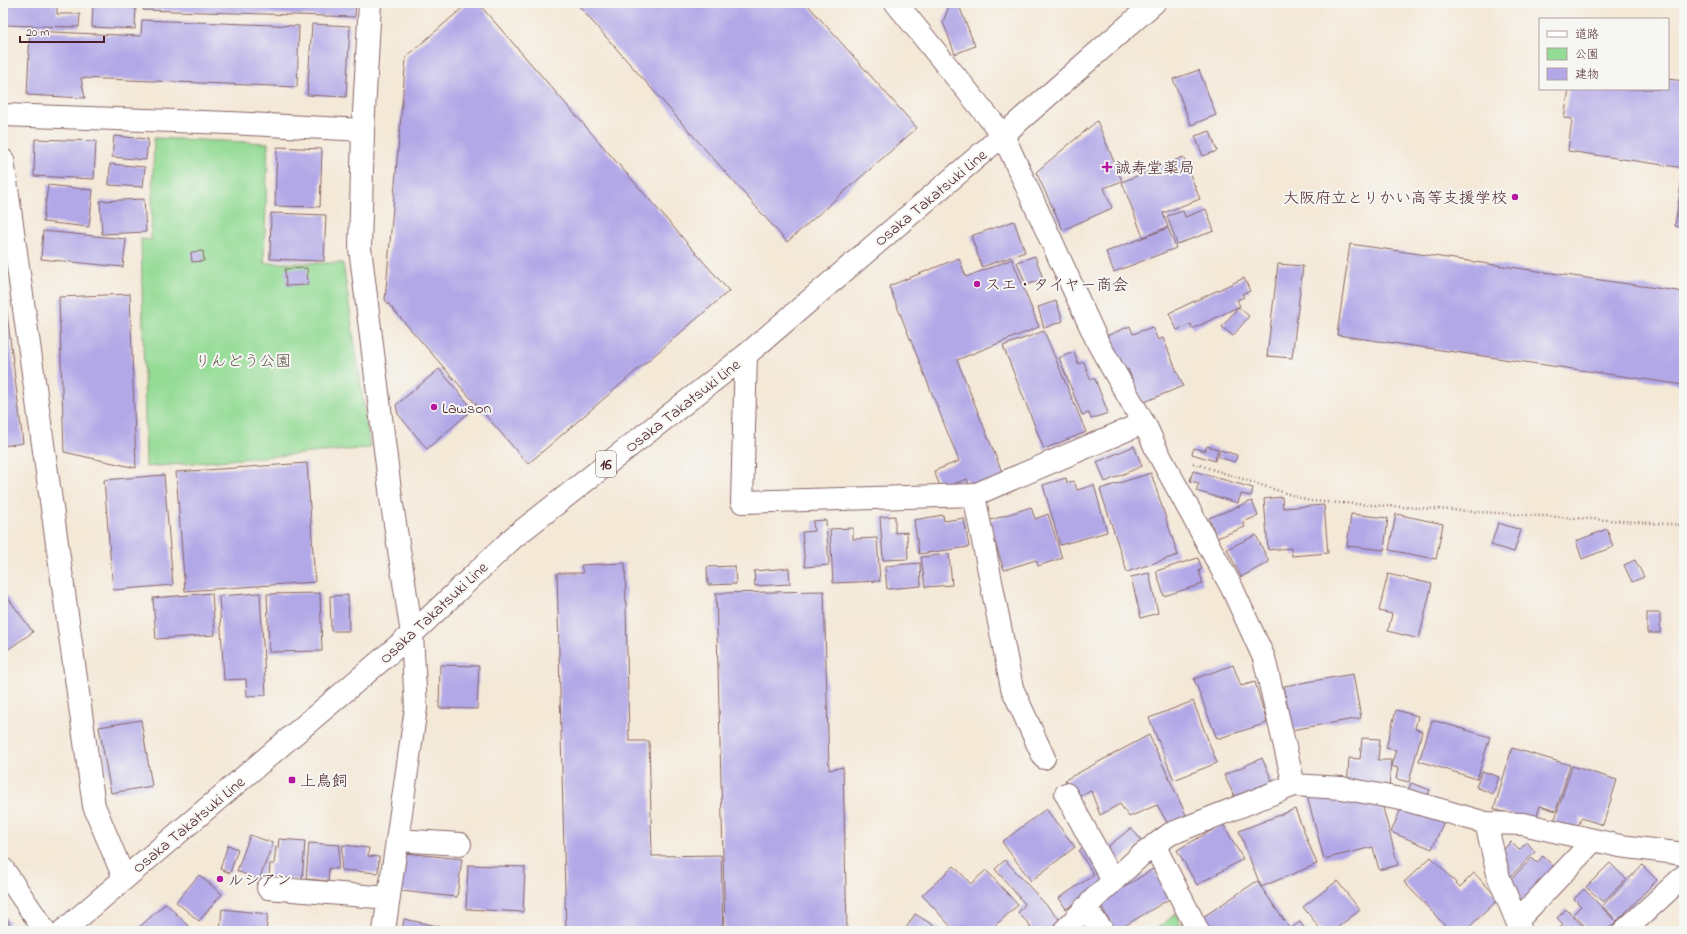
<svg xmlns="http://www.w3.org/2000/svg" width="1687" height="934" viewBox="0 0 1687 934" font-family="'Indie Flower','Klee One',sans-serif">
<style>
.green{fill:#94db95;stroke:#6f7d60}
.building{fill:#b2a8e7}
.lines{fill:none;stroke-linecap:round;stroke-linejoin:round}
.minor-casing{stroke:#866567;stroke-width:24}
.major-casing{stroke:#866567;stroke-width:24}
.path{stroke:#866567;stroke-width:2.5;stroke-dasharray:1 3;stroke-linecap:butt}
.minor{stroke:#fff;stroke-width:22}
.major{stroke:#fff;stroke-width:22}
.poi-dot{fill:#b5179e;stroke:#f6f6f2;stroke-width:1.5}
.labels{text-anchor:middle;stroke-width:4;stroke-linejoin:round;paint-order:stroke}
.shield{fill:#f6f6f2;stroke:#7e6067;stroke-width:1}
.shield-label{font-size:15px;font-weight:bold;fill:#4a1f2b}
.poi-label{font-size:16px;fill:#4a1f2b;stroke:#f6f6f2;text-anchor:start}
.street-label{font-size:16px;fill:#4a1f2b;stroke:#f6f6f2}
.park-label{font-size:16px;fill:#60574b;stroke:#f6f6f2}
</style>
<rect width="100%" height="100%" fill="#f6f6f2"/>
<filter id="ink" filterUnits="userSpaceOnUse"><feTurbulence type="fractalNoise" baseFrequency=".025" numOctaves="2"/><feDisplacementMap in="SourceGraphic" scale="8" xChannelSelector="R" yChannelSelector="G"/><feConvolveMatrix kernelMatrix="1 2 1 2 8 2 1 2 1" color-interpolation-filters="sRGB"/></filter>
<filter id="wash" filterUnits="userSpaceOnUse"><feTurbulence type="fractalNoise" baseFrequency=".012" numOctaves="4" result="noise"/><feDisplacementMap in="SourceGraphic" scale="16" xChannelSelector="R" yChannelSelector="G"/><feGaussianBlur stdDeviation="0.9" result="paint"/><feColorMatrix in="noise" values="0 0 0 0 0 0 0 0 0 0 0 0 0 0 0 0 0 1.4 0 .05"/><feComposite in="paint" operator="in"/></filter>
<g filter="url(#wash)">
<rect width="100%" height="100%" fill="#f4e8d7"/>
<path class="green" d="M 154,138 L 268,143 L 264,263 L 343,263 L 370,448 L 146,467 L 141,239 L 151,240 Z
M 1176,914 L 1184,931 L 1153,931 Z"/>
<g id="blocks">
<path class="building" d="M 3,3 L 57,3 L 57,14 L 80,14 L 79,27 L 3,25 Z
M 93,3 L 136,3 L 135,29 L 92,27 Z
M 144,3 L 356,3 L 355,17 L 143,10 Z
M 468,3 L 478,3 L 729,291 L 528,464 L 385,300 L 406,57 Z
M 576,3 L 806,3 L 917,128 L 787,242 Z
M 958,3 L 975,46 L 955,54 L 943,22 L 949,6 Z
M 142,20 L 299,26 L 297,87 L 81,78 L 85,98 L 27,95 L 30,31 L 141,36 Z
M 312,24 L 350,26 L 346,97 L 307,95 Z
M 1199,70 L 1216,115 L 1191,125 L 1173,79 Z
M 1668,79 L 1684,81 L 1684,168 L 1568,151 L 1572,119 L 1564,118 L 1569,89 L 1668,89 Z
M 1097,121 L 1122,181 L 1104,188 L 1112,208 L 1063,230 L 1036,172 Z
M 1210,131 L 1217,151 L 1203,156 L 1195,136 Z
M 114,136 L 148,139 L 146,160 L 112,157 Z
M 35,139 L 96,141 L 94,179 L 34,176 Z
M 277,147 L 322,149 L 320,207 L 275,206 Z
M 1183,157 L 1200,199 L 1163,213 L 1168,227 L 1143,237 L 1122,182 Z
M 110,164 L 145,167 L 143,187 L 109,185 Z
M 1683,170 L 1684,170 L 1684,228 L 1675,226 Z
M 48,185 L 93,190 L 89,227 L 43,222 Z
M 144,199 L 146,232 L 102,234 L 100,201 Z
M 1206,209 L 1214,231 L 1177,244 L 1167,216 L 1183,211 L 1185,217 Z
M 271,213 L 326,215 L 324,261 L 270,259 Z
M 1014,221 L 1025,252 L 982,267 L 971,236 Z
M 1168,228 L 1176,248 L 1114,272 L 1106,252 Z
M 43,231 L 126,239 L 123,267 L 41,259 Z
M 1350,244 L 1684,292 L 1684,385 L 1337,335 Z
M 203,251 L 204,261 L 192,262 L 191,252 Z
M 1035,256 L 1043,279 L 1026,285 L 1017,262 Z
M 959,258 L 966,277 L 1012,259 L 1039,327 L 957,360 L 1004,477 L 971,490 L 967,479 L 941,489 L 934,471 L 959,461 L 889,286 Z
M 1278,264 L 1303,266 L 1292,358 L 1267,356 Z
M 307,268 L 308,285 L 286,286 L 285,269 Z
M 1244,278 L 1250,291 L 1242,294 L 1244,297 L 1237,300 L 1240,306 L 1192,329 L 1191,324 L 1177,330 L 1169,313 Z
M 3,281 L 23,443 L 3,446 Z
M 130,294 L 136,468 L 64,452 L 59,297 Z
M 1056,301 L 1063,321 L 1044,328 L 1038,307 Z
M 1238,307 L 1249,316 L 1233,336 L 1222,327 Z
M 1130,326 L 1133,334 L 1152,327 L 1158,340 L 1163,338 L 1183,386 L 1142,403 L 1128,369 L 1118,372 L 1104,337 Z
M 1044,331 L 1086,432 L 1044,449 L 1003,346 Z
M 1074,352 L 1078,364 L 1084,362 L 1090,379 L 1095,379 L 1108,413 L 1091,419 L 1089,413 L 1082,415 L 1059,358 Z
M 439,369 L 473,409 L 427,449 L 398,414 L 396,405 Z
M 1134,446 L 1142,466 L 1105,482 L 1097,462 Z
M 1207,446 L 1218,449 L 1215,461 L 1192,454 L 1194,448 L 1205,451 Z
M 1220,450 L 1237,455 L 1235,462 L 1218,457 Z
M 307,463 L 315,582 L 185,591 L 176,472 Z
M 1193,471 L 1253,488 L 1251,496 L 1241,494 L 1238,503 L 1196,491 L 1199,483 L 1190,481 Z
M 1151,473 L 1178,555 L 1127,572 L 1100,489 Z
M 164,475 L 173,585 L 113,590 L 104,480 Z
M 1066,478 L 1067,483 L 1074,481 L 1077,490 L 1094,485 L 1107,532 L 1060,545 L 1043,485 Z
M 1282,497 L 1283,508 L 1324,505 L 1328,553 L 1292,556 L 1291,548 L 1268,550 L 1264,499 Z
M 1252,501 L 1258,516 L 1243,522 L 1245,527 L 1217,538 L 1209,518 Z
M 1031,507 L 1035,519 L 1048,514 L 1062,558 L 1038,566 L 1036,560 L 1004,570 L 988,521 Z
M 1351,514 L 1388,518 L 1384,550 L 1347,546 Z
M 1396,514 L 1443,524 L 1436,559 L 1389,550 Z
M 943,515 L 944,521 L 964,518 L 969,547 L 919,554 L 914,520 Z
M 895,516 L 895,533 L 907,532 L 908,559 L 883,560 L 880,517 Z
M 826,520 L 829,565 L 805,567 L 802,532 L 814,531 L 813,521 Z
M 1498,523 L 1521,530 L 1514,552 L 1491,545 Z
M 853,528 L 853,539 L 877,538 L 880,581 L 833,583 L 830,529 Z
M 1607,529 L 1613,547 L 1582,559 L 1576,541 Z
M 1256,535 L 1269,562 L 1241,577 L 1227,549 Z
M 949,554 L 952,585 L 925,587 L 921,557 Z
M 1198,558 L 1202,569 L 1199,570 L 1203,584 L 1164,596 L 1156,571 Z
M 1635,560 L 1644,577 L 1632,582 L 1624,565 Z
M 625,563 L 629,741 L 649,741 L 652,856 L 721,855 L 723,931 L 566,931 L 557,573 L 583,573 L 581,565 Z
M 920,563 L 921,586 L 887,589 L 885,566 Z
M 735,566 L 736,584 L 708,585 L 707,567 Z
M 789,568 L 790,584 L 755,586 L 754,571 Z
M 1149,573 L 1158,613 L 1141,618 L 1131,577 Z
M 1388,574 L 1432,584 L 1419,639 L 1388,631 L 1392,614 L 1379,611 Z
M 3,591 L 33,632 L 3,653 Z
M 824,591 L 829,770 L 843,767 L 847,931 L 725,931 L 716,593 Z
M 212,593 L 215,635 L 156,639 L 153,598 Z
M 260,593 L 266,695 L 247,696 L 246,679 L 224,680 L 219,596 Z
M 320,593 L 322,651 L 269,652 L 267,594 Z
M 348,595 L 349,631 L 331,631 L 330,596 Z
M 1647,613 L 1660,613 L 1660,633 L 1647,633 Z
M 440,665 L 479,666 L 477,709 L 439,708 Z
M 1233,665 L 1241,686 L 1255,682 L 1267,723 L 1217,739 L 1194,679 Z
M 1353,674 L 1361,718 L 1291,730 L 1284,686 Z
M 1193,701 L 1217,763 L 1174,780 L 1149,718 Z
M 1396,710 L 1418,716 L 1415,729 L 1422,731 L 1409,782 L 1396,779 L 1398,768 L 1391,766 L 1396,750 L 1386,748 Z
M 141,720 L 152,786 L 111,793 L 99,727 Z
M 1432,720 L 1490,737 L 1477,779 L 1419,761 Z
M 1149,735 L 1186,815 L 1168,824 L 1157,805 L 1129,817 L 1120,804 L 1100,815 L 1091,791 L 1073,799 L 1065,780 Z
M 1362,738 L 1380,739 L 1378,760 L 1391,760 L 1389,790 L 1347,787 L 1349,758 L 1360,759 Z
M 1512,748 L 1570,765 L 1556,811 L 1540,806 L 1535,822 L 1494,809 Z
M 1262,758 L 1274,785 L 1237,802 L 1224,775 Z
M 1572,766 L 1617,780 L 1603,825 L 1581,818 L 1577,832 L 1553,825 Z
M 1482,771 L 1499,777 L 1493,794 L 1476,787 Z
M 1411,783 L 1430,790 L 1425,803 L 1406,796 Z
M 1328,790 L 1382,804 L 1398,865 L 1379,870 L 1373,847 L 1324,859 L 1307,796 Z
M 1403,804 L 1444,821 L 1432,849 L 1391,832 Z
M 1046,809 L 1075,847 L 1031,881 L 1002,842 Z
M 1295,809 L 1317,864 L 1261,887 L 1239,831 Z
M 1223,824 L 1243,859 L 1197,885 L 1177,850 Z
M 1131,828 L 1143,842 L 1111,867 L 1100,853 Z
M 250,835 L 273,843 L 259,880 L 237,871 Z
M 279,839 L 305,841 L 302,880 L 269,877 L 270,864 L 274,864 L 276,847 L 278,848 Z
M 1511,842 L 1519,850 L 1527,842 L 1535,852 L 1509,878 L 1502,859 L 1506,855 L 1502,851 Z
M 309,843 L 340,845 L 338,869 L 329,868 L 328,881 L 306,879 Z
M 1089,844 L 1112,880 L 1066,909 L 1059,898 L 1094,875 L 1079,851 Z
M 228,845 L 238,849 L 230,873 L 220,869 Z
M 343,845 L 369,848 L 368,856 L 379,857 L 378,873 L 341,870 Z
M 405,853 L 462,859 L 457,897 L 401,891 Z
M 1543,856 L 1555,868 L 1523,901 L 1506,884 L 1532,858 L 1537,863 Z
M 1431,857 L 1460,887 L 1474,873 L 1499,899 L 1465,931 L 1450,931 L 1404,882 Z
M 1005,860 L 1060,920 L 1054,931 L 1027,931 L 1031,926 L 1018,913 L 1025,904 L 995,869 Z
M 1610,863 L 1626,879 L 1603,902 L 1586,887 Z
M 468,865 L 525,867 L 523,912 L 466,909 Z
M 1642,865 L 1657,880 L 1617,921 L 1602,906 Z
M 954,866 L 971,884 L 986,870 L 1018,905 L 989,931 L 955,931 L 922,895 Z
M 1153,869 L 1171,898 L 1116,931 L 1099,903 Z
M 199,875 L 222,894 L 199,921 L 176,902 Z
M 1257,881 L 1290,929 L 1300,922 L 1306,931 L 1208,931 L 1200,919 Z
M 1337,881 L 1360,910 L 1333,931 L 1322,931 L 1303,907 Z
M 1584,889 L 1616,922 L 1606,931 L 1590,931 L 1573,914 L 1581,906 L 1574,899 Z
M 166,903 L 193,931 L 135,931 Z
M 222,909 L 268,914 L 266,931 L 220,931 Z
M 1566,909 L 1587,931 L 1557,931 L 1563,924 L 1557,918 Z
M 3,913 L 10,923 L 3,929 Z
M 915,914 L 943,931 L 904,931 Z
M 404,919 L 456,930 L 456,931 L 402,931 Z"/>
</g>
</g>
<g filter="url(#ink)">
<use href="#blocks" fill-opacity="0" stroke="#866567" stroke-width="1"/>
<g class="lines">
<g class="minor-casing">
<path id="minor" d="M 370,3 L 363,130 L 360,248 L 391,498 L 412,634 L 416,708 L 384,931
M 896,3 L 1003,135 L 1099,345 L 1147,429 L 1157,451 L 1232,588 L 1264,658 L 1294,785
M 3,115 L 230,123 L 363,130
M 3,160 L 94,806 L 124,878
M 746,355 L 742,502 L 974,495 L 1143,423
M 974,495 L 1012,688 L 1044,758
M 1066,794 L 1113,881
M 1486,823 L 1499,878 L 1521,931
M 397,840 L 460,844
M 1154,845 L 1198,931
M 3,869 L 45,931
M 268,888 L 389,898
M 1085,908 L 1103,931
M 1517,921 L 1594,840
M 1064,931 L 1095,898 L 1140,856 L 1170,834 L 1294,785 L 1342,788 L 1406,800 L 1486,823 L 1523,824 L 1620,846 L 1684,854
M 1624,931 L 1684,876"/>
</g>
<g class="major-casing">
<path id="major" d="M 63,931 L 412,634 L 514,537 L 746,355 L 1003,135 L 1154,3"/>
</g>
<path class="path" d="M 1193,463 L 1310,501 L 1684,525"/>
<use href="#minor" class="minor"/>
<use href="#major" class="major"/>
</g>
</g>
<g class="poi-dot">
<path d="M1105 161h4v4h4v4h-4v4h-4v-4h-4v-4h4z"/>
<circle cx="1515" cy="197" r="4"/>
<circle cx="977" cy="284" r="4"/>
<circle cx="434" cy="407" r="4"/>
<rect x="288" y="776" width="8" height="8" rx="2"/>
<circle cx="220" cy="879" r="4"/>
</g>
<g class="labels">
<rect class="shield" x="596" y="451" width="20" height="26" rx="3"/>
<g class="shield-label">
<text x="606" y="469">16</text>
</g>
<g class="poi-label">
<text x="1115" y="173">誠寿堂薬局</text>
<text x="1507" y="203" text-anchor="end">大阪府立とりかい高等支援学校</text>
<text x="985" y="290">スエ・タイヤー商会</text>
<text x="442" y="413">Lawson</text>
<text x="300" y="786">上鳥飼</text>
<text x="228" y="885">ルシアン</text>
</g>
<g class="street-label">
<text transform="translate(930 197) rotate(-40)" y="6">Osaka Takatsuki Line</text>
<text transform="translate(682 405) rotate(-38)" y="6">Osaka Takatsuki Line</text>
<text transform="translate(433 612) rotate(-43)" y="6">Osaka Takatsuki Line</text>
<text transform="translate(188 824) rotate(-40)" y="6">Osaka Takatsuki Line</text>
</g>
<g class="park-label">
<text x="243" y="366">りんどう公園</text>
</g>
</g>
<rect width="1687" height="934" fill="none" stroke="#f6f6f2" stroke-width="16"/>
<rect x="1539" y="18" width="130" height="72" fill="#f6f6f2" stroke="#b1a0a2"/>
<rect x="1547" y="31" width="20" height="6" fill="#ffffff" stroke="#b1a0a2"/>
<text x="1575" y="38" font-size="12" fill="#4a1f2b">道路</text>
<rect x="1547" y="48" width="20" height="12" fill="#94db95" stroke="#b1a0a2"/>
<text x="1575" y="58" font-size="12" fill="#4a1f2b">公園</text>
<rect x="1547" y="68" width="20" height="12" fill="#b2a8e7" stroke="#b1a0a2"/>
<text x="1575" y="78" font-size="12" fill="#4a1f2b">建物</text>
<path d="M20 36v6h84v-6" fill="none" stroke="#4a1f2b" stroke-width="2"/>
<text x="26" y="36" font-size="12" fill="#4a1f2b" stroke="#f6f6f2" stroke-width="3" paint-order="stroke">20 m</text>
</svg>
